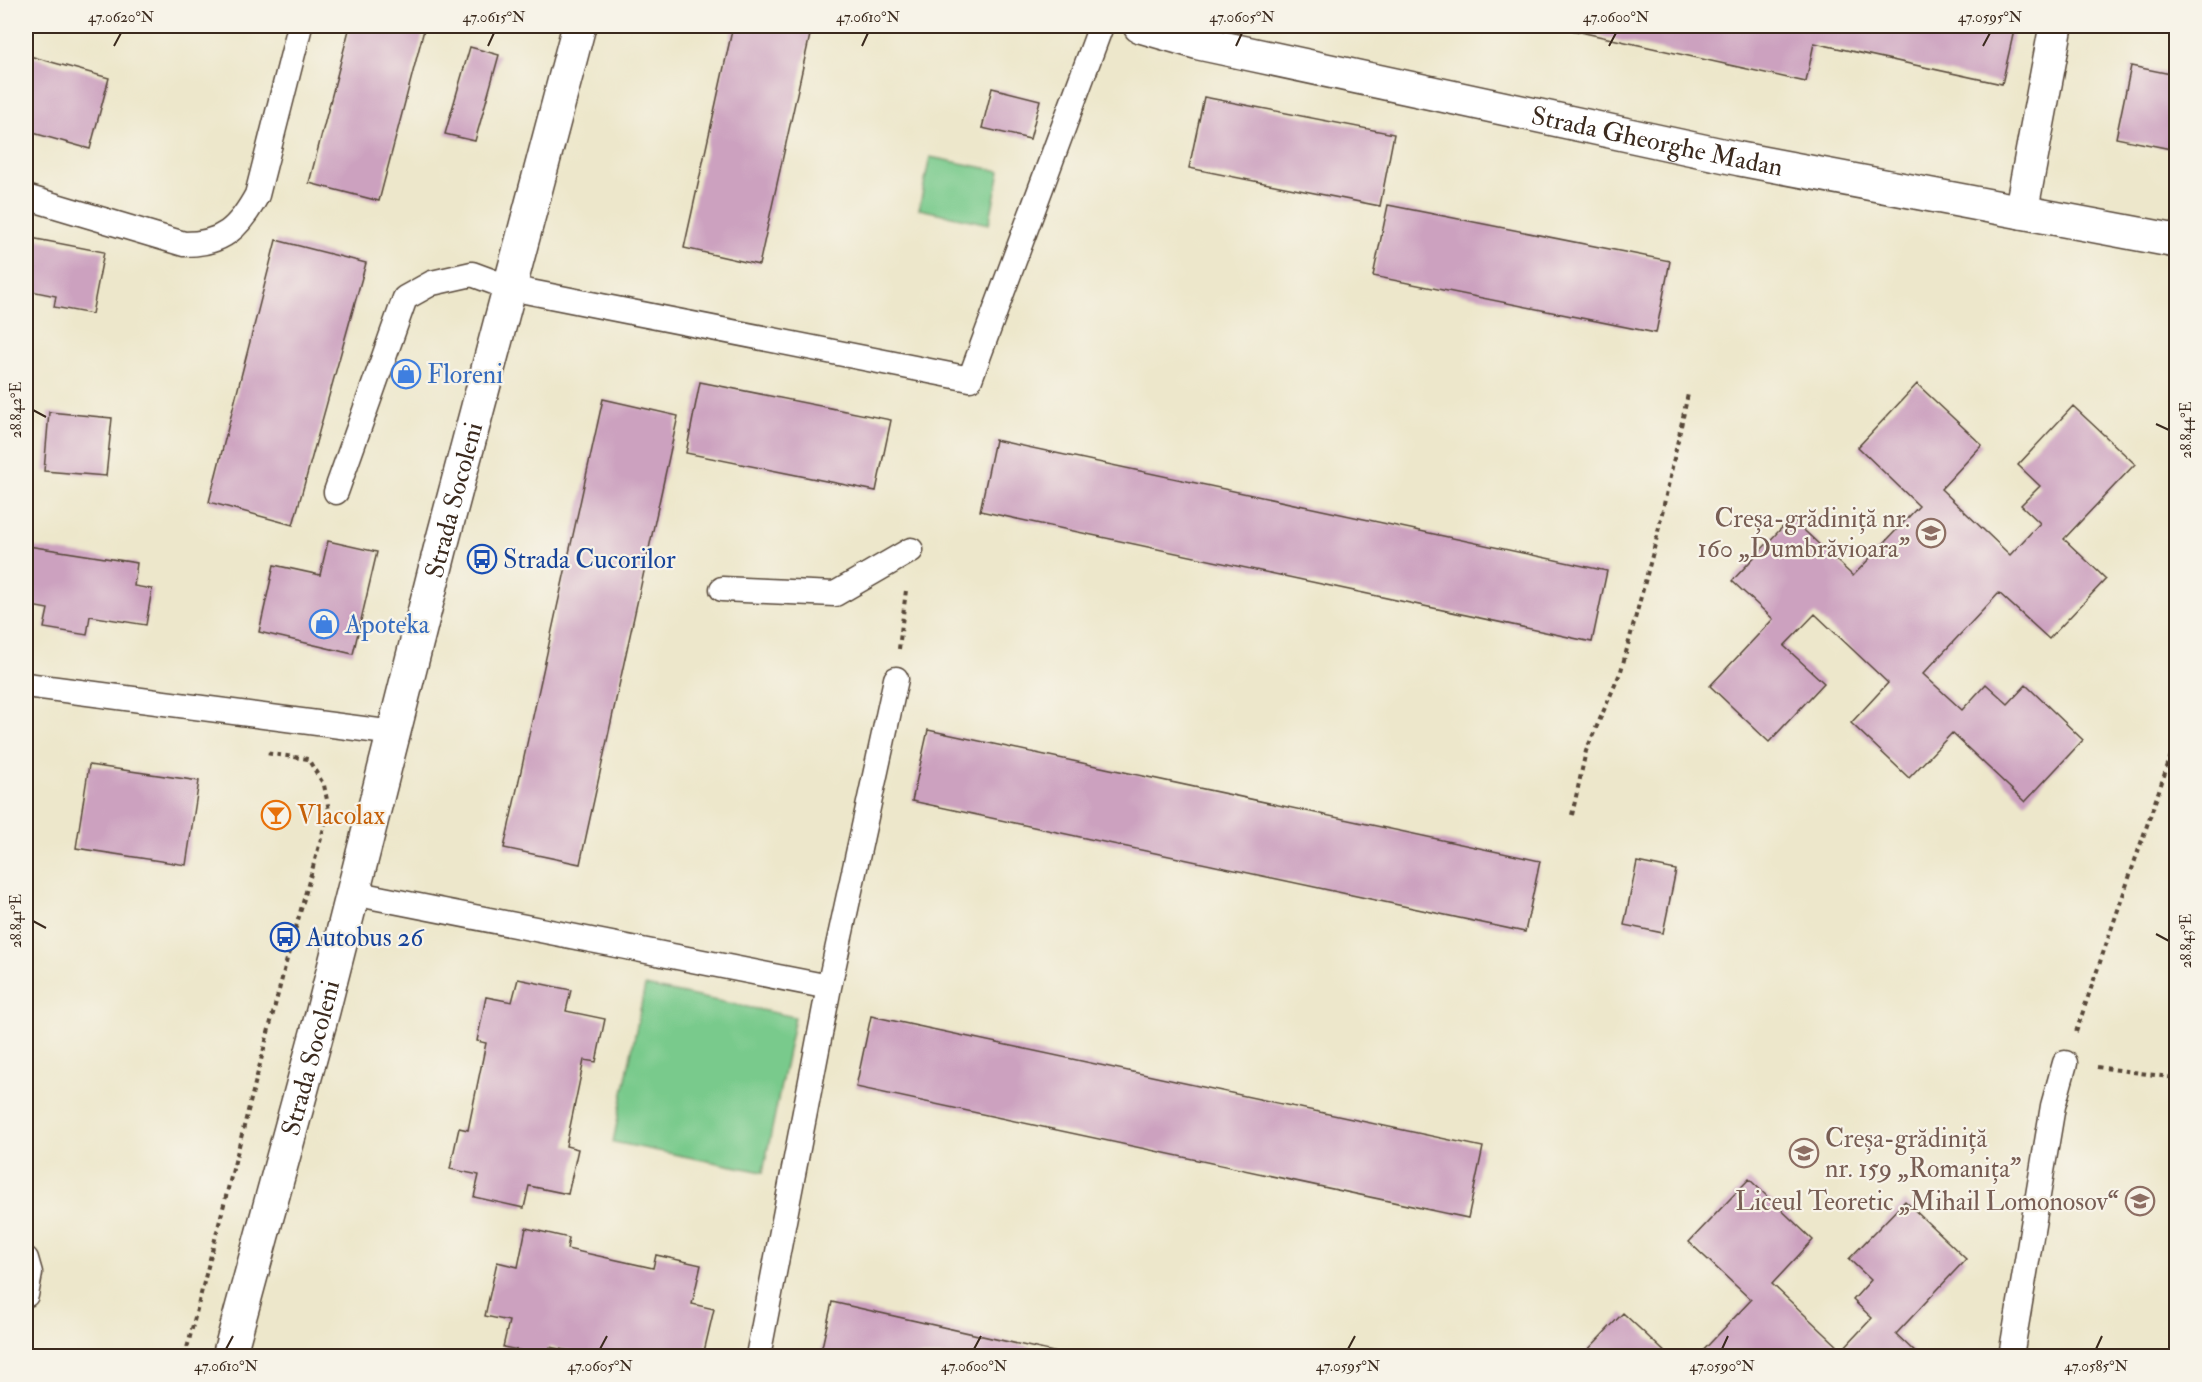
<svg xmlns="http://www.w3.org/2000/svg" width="2202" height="1382" viewBox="0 0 2202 1382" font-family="'IM FELL Double Pica',serif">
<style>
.green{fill:#79ca8c;stroke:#5a7a55;stroke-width:1.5}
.building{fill:#cca1bf}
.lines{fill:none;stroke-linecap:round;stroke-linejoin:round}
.service-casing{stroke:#564638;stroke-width:27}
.minor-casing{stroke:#564638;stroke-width:36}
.secondary-casing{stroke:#564638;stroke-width:36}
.path{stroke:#564638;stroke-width:4;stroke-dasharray:4.5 4.5;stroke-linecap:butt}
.service{stroke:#fff;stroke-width:24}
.minor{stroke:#fff;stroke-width:33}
.secondary{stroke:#fff;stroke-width:33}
.ticks{fill:none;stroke:#3b2a1e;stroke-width:2}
.labels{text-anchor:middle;stroke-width:4.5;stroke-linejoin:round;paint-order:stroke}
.street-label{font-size:26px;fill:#3b2a1e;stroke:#f7f3e8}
.shop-label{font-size:26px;fill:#366cbe;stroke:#f7f3e8;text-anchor:start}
.education-label{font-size:26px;fill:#785e54;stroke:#f7f3e8;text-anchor:end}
.transit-label{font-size:26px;fill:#164399;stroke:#f7f3e8;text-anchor:start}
.food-label{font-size:26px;fill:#c56008;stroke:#f7f3e8;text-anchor:start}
.neatline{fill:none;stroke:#3b2a1e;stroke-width:2}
.ticks-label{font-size:15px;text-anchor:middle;fill:#3b2a1e}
</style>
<rect width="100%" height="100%" fill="#f7f3e8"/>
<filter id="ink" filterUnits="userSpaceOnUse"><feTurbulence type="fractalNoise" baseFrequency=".0167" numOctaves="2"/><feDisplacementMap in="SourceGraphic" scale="12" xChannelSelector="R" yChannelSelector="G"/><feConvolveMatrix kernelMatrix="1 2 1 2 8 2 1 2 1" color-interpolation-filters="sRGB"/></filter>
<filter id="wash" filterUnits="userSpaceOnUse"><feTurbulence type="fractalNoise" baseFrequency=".008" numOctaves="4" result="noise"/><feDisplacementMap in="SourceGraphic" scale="24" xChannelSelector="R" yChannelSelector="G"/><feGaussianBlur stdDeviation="1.35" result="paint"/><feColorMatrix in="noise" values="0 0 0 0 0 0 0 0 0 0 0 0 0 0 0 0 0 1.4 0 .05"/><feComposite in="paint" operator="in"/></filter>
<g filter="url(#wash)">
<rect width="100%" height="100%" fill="#ede7cb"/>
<path class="green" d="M 930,157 L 1000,171 L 989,224 L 919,209 Z
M 645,986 L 795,1017 L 763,1172 L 613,1142 Z"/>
<g id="blocks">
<path class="building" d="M 350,26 L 425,26 L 379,201 L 309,183 Z
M 733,26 L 812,26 L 759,265 L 684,248 Z
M 1553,26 L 2015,26 L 2002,84 L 1814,43 L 1806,82 Z
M 470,47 L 499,55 L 475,141 L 445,134 Z
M 26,55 L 109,78 L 90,149 L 26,131 Z
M 2131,66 L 2176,75 L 2176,150 L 2116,138 Z
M 992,88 L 1040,100 L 1030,139 L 982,128 Z
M 1204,97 L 1394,134 L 1380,206 L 1189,168 Z
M 1388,205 L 1670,261 L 1656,333 L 1373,276 Z
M 26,237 L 104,252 L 92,314 L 54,307 L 56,296 L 26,290 Z
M 276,240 L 366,263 L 293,525 L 209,502 Z
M 700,382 L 891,420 L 876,491 L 686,453 Z
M 1917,384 L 1982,445 L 1941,489 L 2010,555 L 2040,523 L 2021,505 L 2040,486 L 2018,465 L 2073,406 L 2135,464 L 2064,539 L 2106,579 L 2049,639 L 1999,593 L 1923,674 L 1962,710 L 1986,684 L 2008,704 L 2026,685 L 2083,740 L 2025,802 L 1952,733 L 1909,778 L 1851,723 L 1888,683 L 1815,614 L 1784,646 L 1824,683 L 1769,742 L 1710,686 L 1773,619 L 1732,581 L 1791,518 L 1853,576 L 1919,506 L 1858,447 Z
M 603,399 L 678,416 L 580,864 L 504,848 Z
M 49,412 L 112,418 L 106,476 L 44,471 Z
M 995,440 L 1607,571 L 1592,642 L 980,511 Z
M 328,541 L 377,552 L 353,654 L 259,632 L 274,565 L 320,575 Z
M 28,546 L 137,563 L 134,586 L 152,589 L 146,625 L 90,616 L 87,635 L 44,628 L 48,609 L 26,605 Z
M 928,730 L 1540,861 L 1525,932 L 912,801 Z
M 89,765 L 199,781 L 186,865 L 76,848 Z
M 1637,862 L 1676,870 L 1663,933 L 1624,925 Z
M 518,979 L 571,990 L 566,1011 L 605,1019 L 596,1062 L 584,1060 L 566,1146 L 578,1149 L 568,1194 L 529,1186 L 524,1208 L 474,1197 L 479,1175 L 450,1169 L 459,1128 L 468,1130 L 486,1043 L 477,1041 L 486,997 L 512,1002 Z
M 871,1016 L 1483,1147 L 1468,1218 L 856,1087 Z
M 1749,1179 L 1813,1240 L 1772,1284 L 1842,1350 L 1872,1318 L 1853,1300 L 1871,1280 L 1849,1259 L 1905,1201 L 1966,1259 L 1896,1334 L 1919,1356 L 1698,1356 L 1751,1300 L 1689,1242 Z
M 526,1228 L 569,1238 L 567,1249 L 653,1268 L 656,1255 L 701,1265 L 692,1304 L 714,1309 L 703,1356 L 594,1356 L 550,1347 L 547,1356 L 503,1347 L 509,1321 L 485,1316 L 497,1262 L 518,1267 Z
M 832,1302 L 1071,1356 L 820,1356 Z
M 1623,1313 L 1669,1356 L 1582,1356 Z"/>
</g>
</g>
<g filter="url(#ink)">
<use href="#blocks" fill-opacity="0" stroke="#564638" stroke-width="1.5"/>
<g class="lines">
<g class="service-casing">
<path id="service" d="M 26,197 L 184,244 C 223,244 239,228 257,195 L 300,26
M 336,492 L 405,298 L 432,283 L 472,274 L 510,288 L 970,379 L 1101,26
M 722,589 L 835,594 L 911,550
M 26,685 L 394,733
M 353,893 L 829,987
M 26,1259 L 30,1273 L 26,1295
M 758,1356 L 829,987 L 896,679
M 2011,1356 L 2053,1106 L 2065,1063"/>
</g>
<g class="minor-casing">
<g id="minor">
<path id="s1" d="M 1140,26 L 1199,43 L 1740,159 L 2176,241"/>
<path d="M 2021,212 L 2056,26"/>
</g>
</g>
<g class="secondary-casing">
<g id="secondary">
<path id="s2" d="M 229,1356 L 323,1011 L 440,550 L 579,26"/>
</g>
</g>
<path class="path" d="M 899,649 L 906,590
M 1572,815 L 1586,751 L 1621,671 L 1656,541 L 1688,394
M 2076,1032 L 2176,741
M 2097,1067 L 2176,1078
M 185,1356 L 287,959 L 329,810 L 324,785 L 308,759 L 265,753"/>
<use href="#service" class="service"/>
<use href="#minor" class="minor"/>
<use href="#secondary" class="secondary"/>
</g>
</g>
<path class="ticks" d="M 114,46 L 121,33M 488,46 L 494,33M 862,46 L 868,33M 1236,46 L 1242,33M 1609,46 L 1616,33M 1983,46 L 1990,33M 33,410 L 46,417M 2156,424 L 2169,430M 33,921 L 46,928M 2156,934 L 2169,941M 226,1349 L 233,1336M 600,1349 L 607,1336M 974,1349 L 981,1336M 1348,1349 L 1355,1336M 1722,1349 L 1728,1336M 2096,1349 L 2102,1336"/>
<defs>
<g id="shop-ring" transform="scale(1.5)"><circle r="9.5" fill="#f7f3e8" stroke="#3f7fe0" stroke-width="1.5"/><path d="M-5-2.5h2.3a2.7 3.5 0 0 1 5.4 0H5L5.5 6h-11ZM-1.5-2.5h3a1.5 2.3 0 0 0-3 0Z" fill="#3f7fe0"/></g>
<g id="school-ring" transform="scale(1.5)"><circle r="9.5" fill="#f7f3e8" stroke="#8d6e63" stroke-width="1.5"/><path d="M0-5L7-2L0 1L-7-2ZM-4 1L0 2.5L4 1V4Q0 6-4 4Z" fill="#8d6e63"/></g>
<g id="bus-ring" transform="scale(1.5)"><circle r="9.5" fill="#f7f3e8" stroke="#1a4fb4" stroke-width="1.5"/><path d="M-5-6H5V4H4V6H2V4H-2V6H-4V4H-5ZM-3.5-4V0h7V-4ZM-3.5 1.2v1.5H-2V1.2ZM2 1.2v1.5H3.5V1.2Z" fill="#1a4fb4"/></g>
<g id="bar-ring" transform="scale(1.5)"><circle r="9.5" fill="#f7f3e8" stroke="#e8710a" stroke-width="1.5"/><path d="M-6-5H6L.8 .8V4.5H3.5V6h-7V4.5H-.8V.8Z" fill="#e8710a"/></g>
</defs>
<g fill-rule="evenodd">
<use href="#shop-ring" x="406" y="374"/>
<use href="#school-ring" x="1931" y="533"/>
<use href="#bus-ring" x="482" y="559"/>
<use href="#shop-ring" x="324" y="624"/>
<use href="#bar-ring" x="276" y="815"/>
<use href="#bus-ring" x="285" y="937"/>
<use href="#school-ring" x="1804" y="1153"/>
<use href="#school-ring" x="2140" y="1201"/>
</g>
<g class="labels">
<g class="street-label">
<text dy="9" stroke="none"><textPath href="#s1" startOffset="530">Strada Gheorghe Madan</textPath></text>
<text dy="9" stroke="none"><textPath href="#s2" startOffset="885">Strada Socoleni</textPath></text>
<text dy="9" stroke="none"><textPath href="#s2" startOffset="309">Strada Socoleni</textPath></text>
</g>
<g class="shop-label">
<text x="427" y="383">Floreni</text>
<text x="345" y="633">Apoteka</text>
</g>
<g class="education-label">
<text x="1910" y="527">Creșa-grădiniță nr.<tspan x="1910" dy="30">160 „Dumbrăvioara”</tspan></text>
<text x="1825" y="1147" text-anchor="start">Creșa-grădiniță<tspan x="1825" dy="30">nr. 159 „Romanița”</tspan></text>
<text x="2119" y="1210">Liceul Teoretic „Mihail Lomonosov“</text>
</g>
<g class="transit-label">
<text x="503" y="568">Strada Cucorilor</text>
<text x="306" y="946">Autobus 26</text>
</g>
<g class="food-label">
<text x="297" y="824">Vlacolax</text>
</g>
</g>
<rect width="2202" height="1382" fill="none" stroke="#f7f3e8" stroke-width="66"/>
<rect x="33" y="33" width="2136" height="1316" class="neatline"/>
<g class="ticks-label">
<text x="121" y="22">47.0620°N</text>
<text x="494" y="22">47.0615°N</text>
<text x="868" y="22">47.0610°N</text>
<text x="1242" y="22">47.0605°N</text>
<text x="1616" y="22">47.0600°N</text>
<text x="1990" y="22">47.0595°N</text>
<text transform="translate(16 410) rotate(-90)" y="5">28.842°E</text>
<text transform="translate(2186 430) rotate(-90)" y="5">28.844°E</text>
<text transform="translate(16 921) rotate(-90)" y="5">28.841°E</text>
<text transform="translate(2186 941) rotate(-90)" y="5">28.843°E</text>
<text x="226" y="1371">47.0610°N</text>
<text x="600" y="1371">47.0605°N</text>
<text x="974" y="1371">47.0600°N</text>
<text x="1348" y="1371">47.0595°N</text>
<text x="1722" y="1371">47.0590°N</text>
<text x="2096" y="1371">47.0585°N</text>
</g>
</svg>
